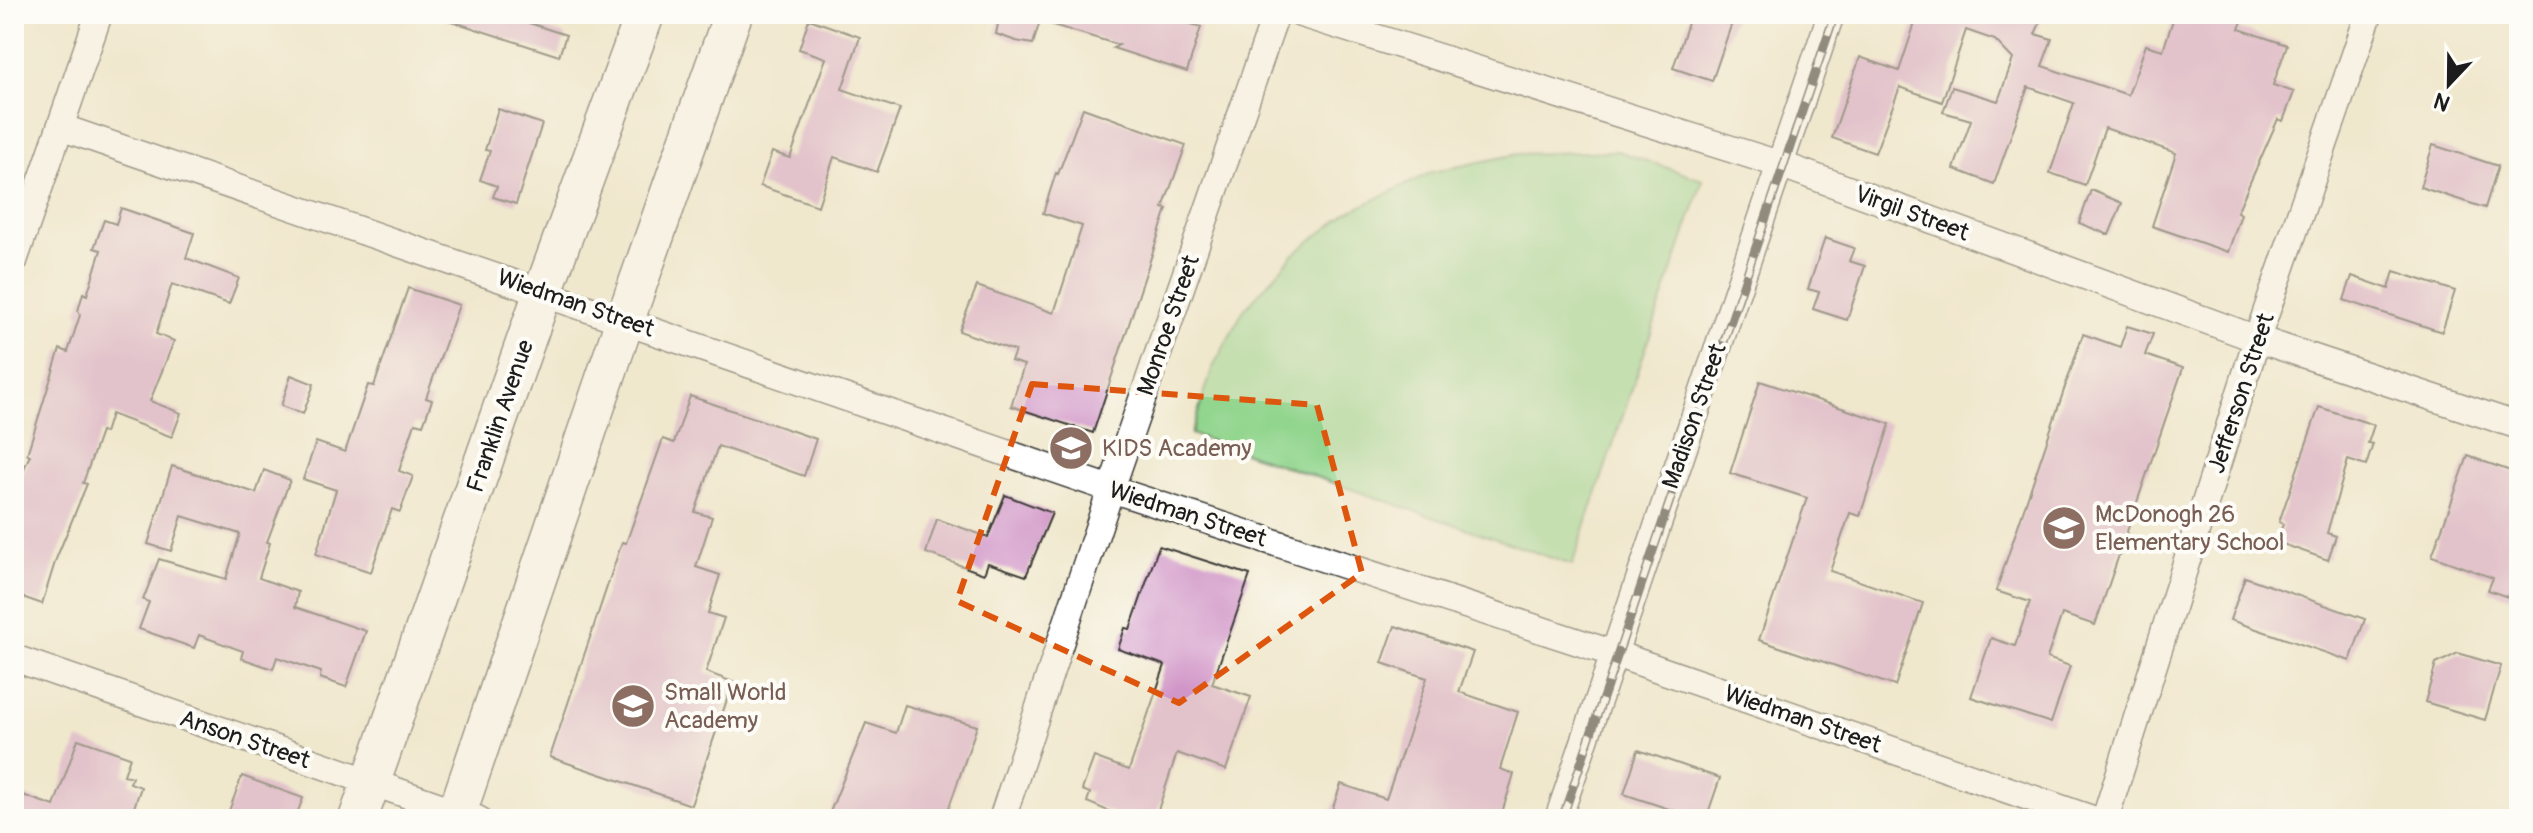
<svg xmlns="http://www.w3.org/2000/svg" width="2533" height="833" viewBox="0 0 2533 833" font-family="Pangolin,sans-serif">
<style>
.green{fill:#92d58e;stroke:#577855;stroke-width:2}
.building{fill:#d196c8}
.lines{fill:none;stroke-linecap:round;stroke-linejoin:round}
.street-casing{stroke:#3c3b37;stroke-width:29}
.secondary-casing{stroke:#3c3b37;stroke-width:41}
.street{stroke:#fff;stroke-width:26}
.secondary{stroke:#fff;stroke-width:38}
.rail-casing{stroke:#1c1c1c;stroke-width:9}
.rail{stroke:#fdfcf7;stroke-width:6;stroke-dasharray:18;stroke-linecap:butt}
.marked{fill:none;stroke:#de560d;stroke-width:6;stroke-dasharray:16 10;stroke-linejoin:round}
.labels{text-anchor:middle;stroke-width:8;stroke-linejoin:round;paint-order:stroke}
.street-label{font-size:24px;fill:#1c1c1c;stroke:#fdfcf7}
.education-label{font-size:24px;fill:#785e54;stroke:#fdfcf7;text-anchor:start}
</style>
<rect width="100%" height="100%" fill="#fdfcf7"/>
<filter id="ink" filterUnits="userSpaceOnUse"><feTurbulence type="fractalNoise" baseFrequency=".0125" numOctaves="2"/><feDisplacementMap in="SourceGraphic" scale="16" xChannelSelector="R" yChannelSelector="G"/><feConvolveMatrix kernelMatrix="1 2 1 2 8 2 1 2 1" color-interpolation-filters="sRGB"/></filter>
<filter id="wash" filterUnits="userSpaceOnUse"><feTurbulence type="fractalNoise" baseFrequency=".006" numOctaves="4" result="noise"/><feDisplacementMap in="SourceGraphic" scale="32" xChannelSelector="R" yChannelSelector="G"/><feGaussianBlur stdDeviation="1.8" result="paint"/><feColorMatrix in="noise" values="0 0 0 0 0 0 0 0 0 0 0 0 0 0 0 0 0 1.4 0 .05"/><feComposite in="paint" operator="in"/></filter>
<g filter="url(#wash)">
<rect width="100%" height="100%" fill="#f0e8cd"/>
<path class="green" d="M 1618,151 L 1703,180 L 1572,565 L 1191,434 L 1213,367 L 1243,311 L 1294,254 L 1347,213 L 1432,172 L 1518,154 Z"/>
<g id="blocks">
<path class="building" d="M 445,14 L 528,14 L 526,22 L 566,35 L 559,56 L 445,19 Z
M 1000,14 L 1159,14 L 1201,27 L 1187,72 L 1113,48 L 1119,45 L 1040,21 L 1033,44 L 1016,41 L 996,34 Z
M 1691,14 L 1735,14 L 1712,81 L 1673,68 Z
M 1918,14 L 2014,14 L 2040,23 L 2035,34 L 2052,39 L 2042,66 L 2128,95 L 2146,45 L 2163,50 L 2175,14 L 2245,14 L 2239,29 L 2287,45 L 2273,85 L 2294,92 L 2283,121 L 2278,119 L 2237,212 L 2241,214 L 2228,252 L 2152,226 L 2176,153 L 2105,128 L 2085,185 L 2050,173 L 2074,103 L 2028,87 L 1994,184 L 1954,169 L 1971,120 L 1943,112 L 1952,87 L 1998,101 L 2013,59 L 1995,40 L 1966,30 L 1942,102 L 1900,87 L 1875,153 L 1832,138 L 1860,57 L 1899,71 Z
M 809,19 L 860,37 L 842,89 L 900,109 L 877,172 L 834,157 L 818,206 L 760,186 L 772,152 L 790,158 L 826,58 L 799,49 Z
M 1083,108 L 1186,145 L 1163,208 L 1167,209 L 1093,433 L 1011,406 L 1024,365 L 1011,361 L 1015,351 L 959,331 L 977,286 L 1054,313 L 1082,226 L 1043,213 L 1056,173 L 1058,174 Z
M 498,109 L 542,124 L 516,204 L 493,197 L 497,186 L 480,180 L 490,151 L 485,150 Z
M 2433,145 L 2498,166 L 2485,208 L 2420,187 Z
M 2091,190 L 2122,203 L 2109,235 L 2079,223 Z
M 121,208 L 194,233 L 186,258 L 239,278 L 229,304 L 172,284 L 156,334 L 174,341 L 150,401 L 181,413 L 172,437 L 111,414 L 105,433 L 101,432 L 83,483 L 87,484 L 56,559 L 42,604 L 14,594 L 14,491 L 30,455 L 27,454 L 60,349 L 68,352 L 80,315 L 78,311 L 83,293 L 87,295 L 101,250 L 94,248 L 104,220 L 116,224 Z
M 1825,238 L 1854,248 L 1849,261 L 1865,266 L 1847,320 L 1813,309 L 1819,292 L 1808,289 Z
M 2394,271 L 2455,291 L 2442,332 L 2344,300 L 2352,276 L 2389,289 Z
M 408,288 L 459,305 L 426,398 L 432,400 L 423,425 L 415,423 L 399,471 L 413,476 L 400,512 L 392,509 L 371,572 L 316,554 L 336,490 L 303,479 L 316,442 L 345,452 L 368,385 L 374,386 Z
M 2127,326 L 2153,334 L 2145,355 L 2183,368 L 2095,625 L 2062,614 L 2047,658 L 2070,666 L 2051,723 L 1971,697 L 1991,638 L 2015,646 L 2030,602 L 1996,591 L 2083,334 L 2120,347 Z
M 291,375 L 314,384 L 303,414 L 281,406 Z
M 1760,381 L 1890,424 L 1860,516 L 1850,513 L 1830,571 L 1923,603 L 1895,686 L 1759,640 L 1807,498 L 1730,473 Z
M 690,396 L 816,439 L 804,476 L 718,446 L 695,512 L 712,517 L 696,567 L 720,575 L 708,613 L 724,618 L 706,672 L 733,682 L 691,805 L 550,757 L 622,542 L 626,543 L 663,439 L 674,443 Z
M 2319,407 L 2374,425 L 2368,443 L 2373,444 L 2366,466 L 2348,460 L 2327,533 L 2336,536 L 2328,560 L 2277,542 L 2283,524 L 2279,522 Z
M 2468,456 L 2519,474 L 2519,601 L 2488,590 L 2493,578 L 2432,556 Z
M 172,466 L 256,493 L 264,470 L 290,480 L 267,542 L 270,543 L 259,578 L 298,592 L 295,607 L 366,631 L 346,687 L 320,678 L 321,672 L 277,657 L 273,669 L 241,658 L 243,651 L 199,635 L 194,648 L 139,629 L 149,602 L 143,600 L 159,559 L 226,579 L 240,534 L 182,516 L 171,551 L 148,544 Z
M 1005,495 L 1052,513 L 1026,576 L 988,563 L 984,574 L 926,553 L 937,519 L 988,537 Z
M 1159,546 L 1250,575 L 1212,684 L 1251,697 L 1226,770 L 1177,753 L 1155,819 L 1111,819 L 1113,813 L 1087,802 L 1090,793 L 1082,790 L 1094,757 L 1129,770 L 1165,665 L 1118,649 L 1125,628 L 1130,629 Z
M 2245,577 L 2365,619 L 2350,661 L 2230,620 Z
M 1395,626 L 1473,652 L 1459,692 L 1518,712 L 1500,769 L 1514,774 L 1500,819 L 1329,819 L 1341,784 L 1386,799 L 1407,738 L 1427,678 L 1382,663 Z
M 2458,653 L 2501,666 L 2485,720 L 2425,702 L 2436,664 Z
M 905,705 L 977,726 L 945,819 L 850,819 L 830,812 L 866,723 L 896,733 Z
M 78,739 L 130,757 L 124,775 L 132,777 L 130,783 L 141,787 L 130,819 L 14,819 L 14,792 L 54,806 Z
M 1638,750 L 1720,778 L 1706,819 L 1699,819 L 1624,794 Z
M 242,776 L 303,798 L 295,819 L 226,819 Z"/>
</g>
</g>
<g filter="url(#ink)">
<use href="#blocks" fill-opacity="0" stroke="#3c3b37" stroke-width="2"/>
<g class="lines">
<g class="street-casing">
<path id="street" d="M 1301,14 L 1782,165 L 2257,339 L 2519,426
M 60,127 L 1111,489 L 1618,655 L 2092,819
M 14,261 L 99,14
M 14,658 L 477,819
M 1002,819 L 1111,489 L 1276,14
M 1558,819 L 1831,14
M 2105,819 L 2257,339 L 2369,14"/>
</g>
<g class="secondary-casing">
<path id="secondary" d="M 358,819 L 543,292 L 645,14
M 455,819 L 625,320 L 733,14"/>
</g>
<use href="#street" class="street"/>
<use href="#secondary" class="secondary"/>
<g class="rail-casing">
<path id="rail" d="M 1562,819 L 1835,14"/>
</g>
<use href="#rail" class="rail"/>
</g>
</g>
<path d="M0 0H2533V833H0ZM 1032,384 L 1317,405 L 1362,573 L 1179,703 L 957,601 Z" fill="#f0e8cd" fill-opacity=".55" fill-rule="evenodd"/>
<path class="marked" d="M 1032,384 L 1317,405 L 1362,573 L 1179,703 L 957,601 Z"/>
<defs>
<g id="school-disc" transform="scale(2.3)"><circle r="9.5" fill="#8d6e63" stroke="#fdfcf7"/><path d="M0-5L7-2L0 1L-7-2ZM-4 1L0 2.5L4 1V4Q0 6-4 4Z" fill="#fff"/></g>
</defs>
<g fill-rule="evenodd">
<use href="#school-disc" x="1071" y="448"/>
<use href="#school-disc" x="2064" y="528"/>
<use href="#school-disc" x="633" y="706"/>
</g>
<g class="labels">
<g class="street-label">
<text transform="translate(1912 213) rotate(20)" y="8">Virgil Street</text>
<text transform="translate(576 303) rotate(19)" y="8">Wiedman Street</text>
<text transform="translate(1168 325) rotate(-71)" y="8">Monroe Street</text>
<text transform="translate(2241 393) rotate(-72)" y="8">Jefferson Street</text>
<text transform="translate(500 416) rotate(-71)" y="8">Franklin Avenue</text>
<text transform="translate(1694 416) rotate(-71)" y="8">Madison Street</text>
<text transform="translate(1188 514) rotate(18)" y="8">Wiedman Street</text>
<text transform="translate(1803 719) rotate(19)" y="8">Wiedman Street</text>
<text transform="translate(245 739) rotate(19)" y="8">Anson Street</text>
</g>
<g class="education-label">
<text x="1102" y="456">KIDS Academy</text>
<text x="2095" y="522">McDonogh 26<tspan x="2095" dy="28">Elementary School</tspan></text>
<text x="664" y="700">Small World<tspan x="664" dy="28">Academy</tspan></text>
</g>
</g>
<rect width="2533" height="833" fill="none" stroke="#fdfcf7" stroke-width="48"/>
<g transform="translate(2449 84) rotate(202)" stroke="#fdfcf7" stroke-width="6" paint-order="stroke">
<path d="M0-6L14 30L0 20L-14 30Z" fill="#1c1c1c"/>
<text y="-12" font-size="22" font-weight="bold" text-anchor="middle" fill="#1c1c1c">N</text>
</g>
</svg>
